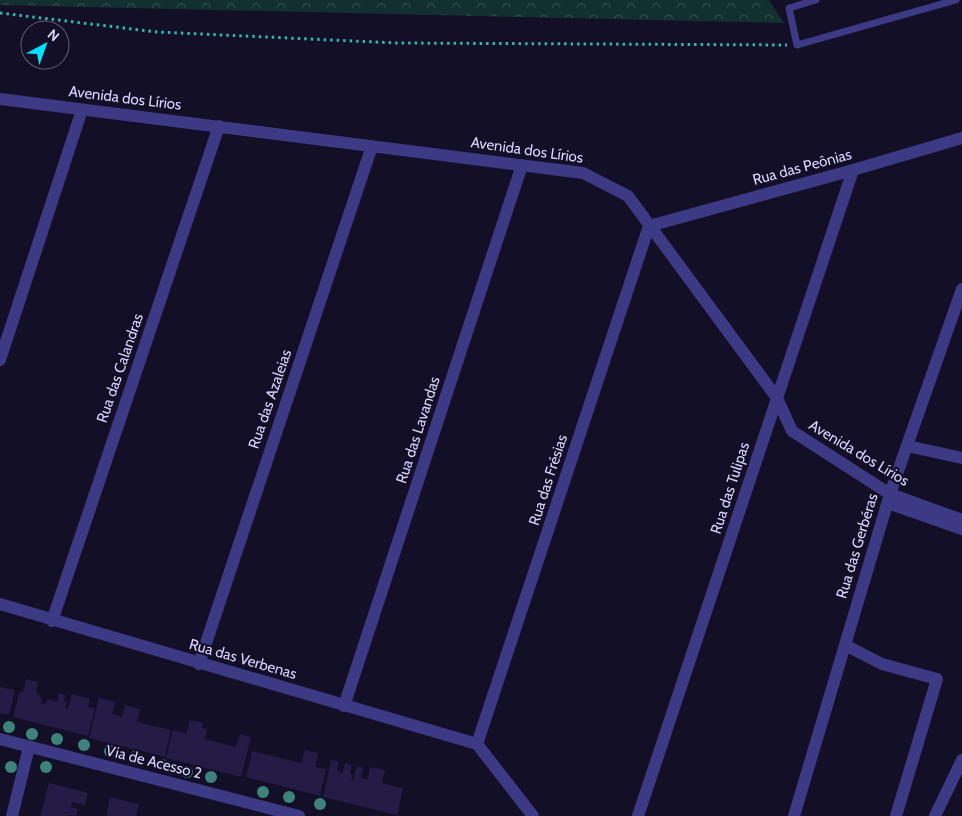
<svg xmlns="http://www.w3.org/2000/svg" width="962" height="816" viewBox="0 0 962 816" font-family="Cabin,sans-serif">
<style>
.forest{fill:url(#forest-crowns)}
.building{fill:#241b47}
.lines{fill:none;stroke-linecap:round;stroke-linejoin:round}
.path{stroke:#2fb8b0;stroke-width:3;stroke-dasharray:2.5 4;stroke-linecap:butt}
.service{stroke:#3d3a85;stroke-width:7}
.minor{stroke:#3d3a85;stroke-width:12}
.tree{fill:#3d827b}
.labels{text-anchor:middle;stroke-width:4.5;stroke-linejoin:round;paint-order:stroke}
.street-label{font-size:15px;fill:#d9d4ff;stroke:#130f26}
</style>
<defs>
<pattern id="forest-crowns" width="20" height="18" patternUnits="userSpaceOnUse" patternTransform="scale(1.25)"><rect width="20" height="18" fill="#12302f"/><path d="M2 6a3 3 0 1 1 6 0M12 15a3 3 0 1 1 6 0" fill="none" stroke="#344d4e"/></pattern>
</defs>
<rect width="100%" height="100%" fill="#130f26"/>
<path class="forest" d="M 0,0 L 769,0 L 784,23 L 0,5 Z"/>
<path class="building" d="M 26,679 L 38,682 L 36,691 L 42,699 L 41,703 L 46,704 L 48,699 L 57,702 L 59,693 L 65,695 L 64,702 L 67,702 L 65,708 L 68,709 L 72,694 L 90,699 L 88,707 L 95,708 L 88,736 L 13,717 L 19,693 L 23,692 Z
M 0,687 L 15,690 L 9,715 L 0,713 Z
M 99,698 L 115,702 L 112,714 L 122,717 L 125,705 L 140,709 L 137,722 L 171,730 L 165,757 L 89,738 Z
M 190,720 L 203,723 L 202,728 L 207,729 L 205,739 L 236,747 L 240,734 L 251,737 L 241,777 L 166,758 L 173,730 L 186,733 Z
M 305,750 L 318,753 L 315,767 L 326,769 L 320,796 L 246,777 L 252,751 L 301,763 Z
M 331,760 L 339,762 L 337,769 L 342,773 L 345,763 L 352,765 L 350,773 L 353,775 L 351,780 L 353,781 L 357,766 L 363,768 L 361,778 L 367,780 L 370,767 L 385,770 L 382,783 L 403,788 L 397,815 L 323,797 Z
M 49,783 L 88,793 L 85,805 L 72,802 L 71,807 L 78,809 L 76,816 L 68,815 L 67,816 L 40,816 Z
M 110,797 L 139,804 L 136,816 L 106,816 Z"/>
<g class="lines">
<path class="path" d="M 0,13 L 157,32 L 397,43 L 787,45"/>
<path class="service" d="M 816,0 L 789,8 L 797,45 L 956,0"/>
<path class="minor" d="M 0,99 L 583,173 L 628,196 L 777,398 L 792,431 L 890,494 L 962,520
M 0,360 L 82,110
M 907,446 L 962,458
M 888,503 L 962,529
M 0,604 L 477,744
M 52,621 L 219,126
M 845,645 L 882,664 L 937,679 L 896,816
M 199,664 L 372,146
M 344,706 L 522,165
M 0,739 L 299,816
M 477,744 L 649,226 L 853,170 L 962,138
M 477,744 L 533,816
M 12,816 L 29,747
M 638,816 L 853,170
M 794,816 L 890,494 L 962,289
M 935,816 L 962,760"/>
</g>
<g class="tree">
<circle cx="9" cy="727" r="6"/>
<circle cx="32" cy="734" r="6"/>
<circle cx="57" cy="739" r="6"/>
<circle cx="84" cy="745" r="6"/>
<circle cx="110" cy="751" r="6"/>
<circle cx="135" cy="757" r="6"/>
<circle cx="162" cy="765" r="6"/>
<circle cx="11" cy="767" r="6"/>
<circle cx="46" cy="767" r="6"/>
<circle cx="187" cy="772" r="6"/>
<circle cx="211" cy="777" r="6"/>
<circle cx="263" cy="792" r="6"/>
<circle cx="289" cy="797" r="6"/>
<circle cx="320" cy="804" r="6"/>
</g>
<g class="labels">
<g class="street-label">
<text transform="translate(125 98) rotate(7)" y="5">Avenida dos Lírios</text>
<text transform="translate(527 150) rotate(8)" y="5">Avenida dos Lírios</text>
<text transform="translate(802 167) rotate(-15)" y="5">Rua das Peônias</text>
<text transform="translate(120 368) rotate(-71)" y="5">Rua das Calandras</text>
<text transform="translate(270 399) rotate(-71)" y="5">Rua das Azaleias</text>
<text transform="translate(418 430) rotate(-72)" y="5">Rua das Lavandas</text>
<text transform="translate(859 453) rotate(31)" y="5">Avenida dos Lírios</text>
<text transform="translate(548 480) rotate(-72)" y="5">Rua das Frésias</text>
<text transform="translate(730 488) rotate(-72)" y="5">Rua das Tulipas</text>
<text transform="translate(857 546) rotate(-73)" y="5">Rua das Gerbéras</text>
<text transform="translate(243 659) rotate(16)" y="5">Rua das Verbenas</text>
<text transform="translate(154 762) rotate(14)" y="5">Via de Acesso 2</text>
</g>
</g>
<g transform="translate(45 45) rotate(41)"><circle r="24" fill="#130f26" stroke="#625e7d"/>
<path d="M0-4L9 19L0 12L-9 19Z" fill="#00e5ff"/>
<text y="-8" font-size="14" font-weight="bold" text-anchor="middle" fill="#d9d4ff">N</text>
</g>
</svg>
